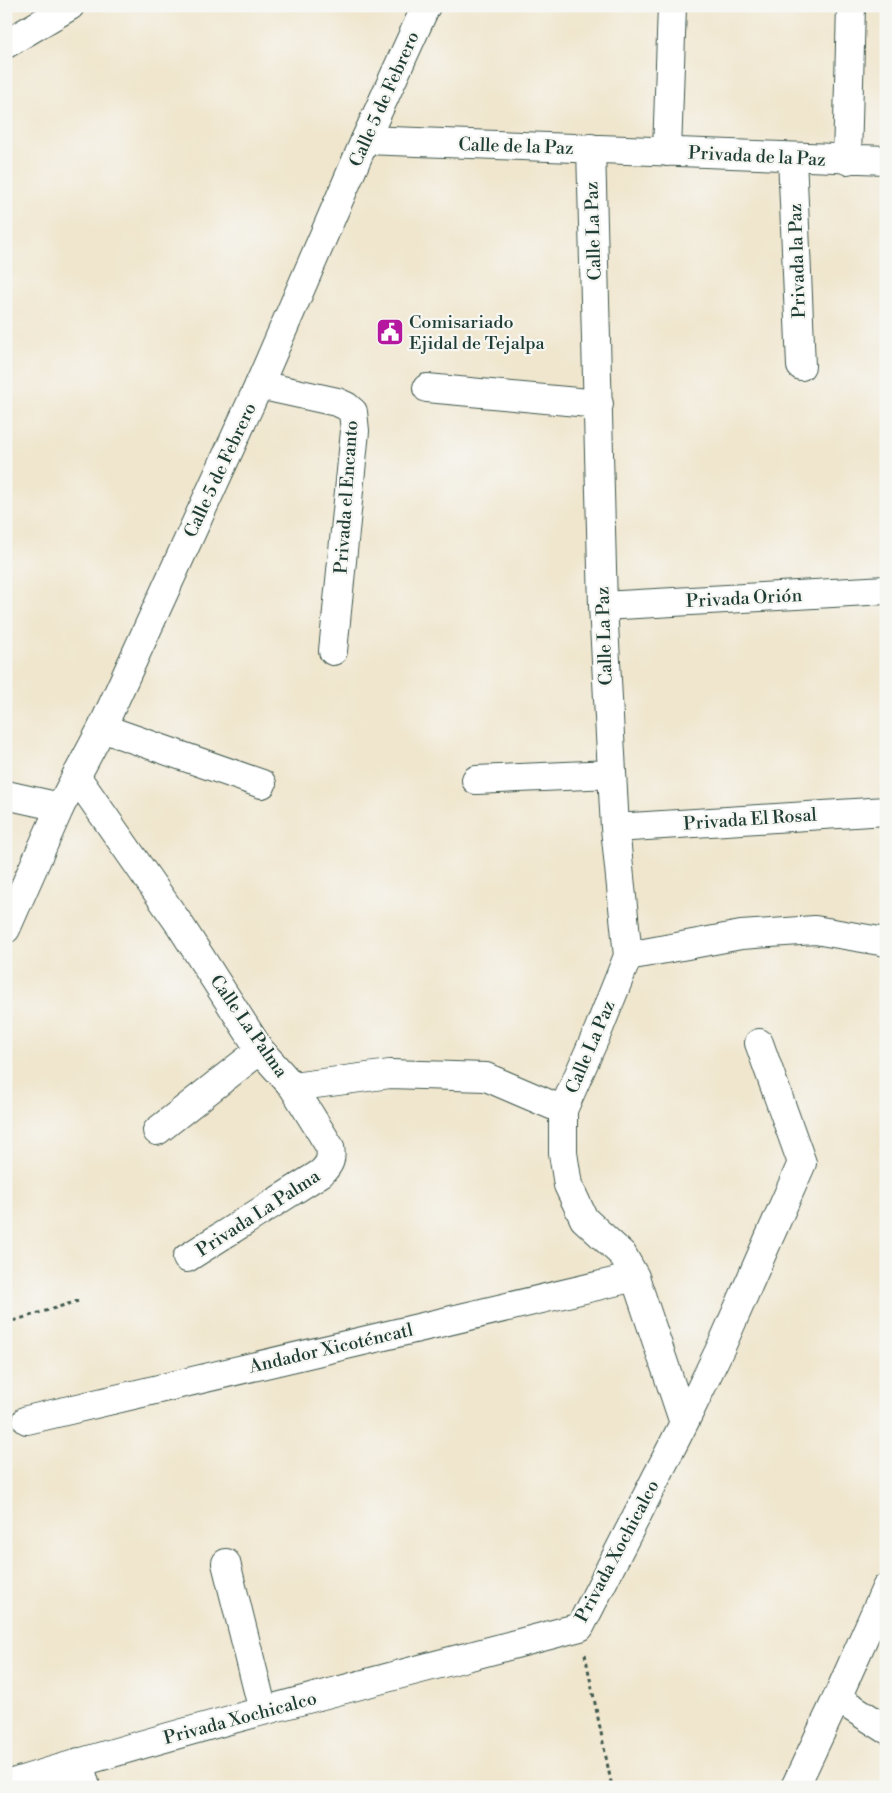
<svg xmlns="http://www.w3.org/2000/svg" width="892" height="1793" viewBox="0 0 892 1793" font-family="'Libre Bodoni',serif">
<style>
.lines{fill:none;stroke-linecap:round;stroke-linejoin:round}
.street-casing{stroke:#3e564b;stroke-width:30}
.secondary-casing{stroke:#3e564b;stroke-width:30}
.path{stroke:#3e564b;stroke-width:3;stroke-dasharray:4 4;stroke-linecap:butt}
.street{stroke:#fff;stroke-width:28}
.secondary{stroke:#fff;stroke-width:28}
.labels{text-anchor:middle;stroke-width:4.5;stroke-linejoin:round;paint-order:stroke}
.street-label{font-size:18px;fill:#1f3d34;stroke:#f6f6f2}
.poi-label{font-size:18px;fill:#1f3d34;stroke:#f6f6f2;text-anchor:start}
</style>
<rect width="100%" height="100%" fill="#f6f6f2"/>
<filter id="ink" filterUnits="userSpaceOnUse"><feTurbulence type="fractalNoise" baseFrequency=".02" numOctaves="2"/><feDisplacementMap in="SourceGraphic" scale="10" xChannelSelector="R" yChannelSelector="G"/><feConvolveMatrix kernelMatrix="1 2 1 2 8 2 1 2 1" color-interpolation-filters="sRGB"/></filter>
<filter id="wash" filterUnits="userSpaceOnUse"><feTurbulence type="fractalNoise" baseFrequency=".0096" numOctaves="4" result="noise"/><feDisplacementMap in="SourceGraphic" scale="20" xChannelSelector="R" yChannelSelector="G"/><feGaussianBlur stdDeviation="1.12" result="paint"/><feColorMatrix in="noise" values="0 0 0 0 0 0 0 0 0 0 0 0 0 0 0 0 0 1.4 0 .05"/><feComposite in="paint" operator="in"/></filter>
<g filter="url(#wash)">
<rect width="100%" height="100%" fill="#f0e6ce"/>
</g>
<g filter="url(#ink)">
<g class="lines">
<g class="street-casing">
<path id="street" d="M 6,44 L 70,6
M 365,140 L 886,160
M 591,148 L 603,606 L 615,828 L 628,956 L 598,1031 L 563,1110 L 563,1153 L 568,1185 L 584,1219 L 622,1254 L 635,1277 L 684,1423
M 667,152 L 672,6
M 792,157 L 801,366
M 847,160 L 851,6
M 259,385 L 337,402 L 346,406 L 353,412 L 355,431 L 333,651
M 427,388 L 599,404
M 603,606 L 886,590
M 102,728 L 262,784
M 76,776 L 180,925 L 260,1050 L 293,1087 L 390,1074 L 486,1077 L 563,1110
M 476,780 L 611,774
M 6,795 L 60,807
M 615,828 L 886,811
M 628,956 L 741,935 L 815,930 L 886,942
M 157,1131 L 260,1050
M 187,1258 L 321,1173 C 330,1164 332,1159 330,1147 L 293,1087
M 27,1420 L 635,1277
M 226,1563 L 263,1711
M 837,1698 L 886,1729
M 79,1762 L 86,1787
M 6,1785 C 196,1726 388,1678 580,1627 L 684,1423 L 721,1347 L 802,1163 L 759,1043
M 795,1787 L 837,1698 L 886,1588"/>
</g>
<g class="secondary-casing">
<path id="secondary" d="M 6,929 L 60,807 L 102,728 L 259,385 L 365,140 L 426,6"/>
</g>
<path class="path" d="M 6,1323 L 78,1301
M 585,1654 L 612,1787"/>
<use href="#street" class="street"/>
<use href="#secondary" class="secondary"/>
</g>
</g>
<defs>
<g id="civic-square" transform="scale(1.4375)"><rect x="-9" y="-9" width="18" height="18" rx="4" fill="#b5179e" stroke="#f6f6f2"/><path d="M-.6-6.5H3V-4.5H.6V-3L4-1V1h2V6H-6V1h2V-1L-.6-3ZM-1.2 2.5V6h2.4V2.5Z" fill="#fff"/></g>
</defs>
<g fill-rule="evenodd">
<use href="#civic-square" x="390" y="332"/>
</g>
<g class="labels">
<g class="street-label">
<text transform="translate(384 99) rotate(-66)" y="6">Calle 5 de Febrero</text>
<text transform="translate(516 146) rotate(2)" y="6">Calle de la Paz</text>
<text transform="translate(757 156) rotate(3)" y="6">Privada de la Paz</text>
<text transform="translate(593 231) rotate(-92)" y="6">Calle La Paz</text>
<text transform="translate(797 261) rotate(-92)" y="6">Privada la Paz</text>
<text transform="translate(220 470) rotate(-65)" y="6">Calle 5 de Febrero</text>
<text transform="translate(346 497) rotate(-86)" y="6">Privada el Encanto</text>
<text transform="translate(744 598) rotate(-3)" y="6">Privada Orión</text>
<text transform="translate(604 636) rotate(-92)" y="6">Calle La Paz</text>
<text transform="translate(750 819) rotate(-4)" y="6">Privada El Rosal</text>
<text transform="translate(249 1026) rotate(55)" y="6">Calle La Palma</text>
<text transform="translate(590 1047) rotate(-67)" y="6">Calle La Paz</text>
<text transform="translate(258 1213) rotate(-33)" y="6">Privada La Palma</text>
<text transform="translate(331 1348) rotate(-13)" y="6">Andador Xicoténcatl</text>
<text transform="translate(617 1551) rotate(-62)" y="6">Privada Xochicalco</text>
<text transform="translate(240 1718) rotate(-15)" y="6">Privada Xochicalco</text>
</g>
<g class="poi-label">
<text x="409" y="328">Comisariado<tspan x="409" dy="21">Ejidal de Tejalpa</tspan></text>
</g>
</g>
<rect width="892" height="1793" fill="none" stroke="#f6f6f2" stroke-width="25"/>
</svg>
